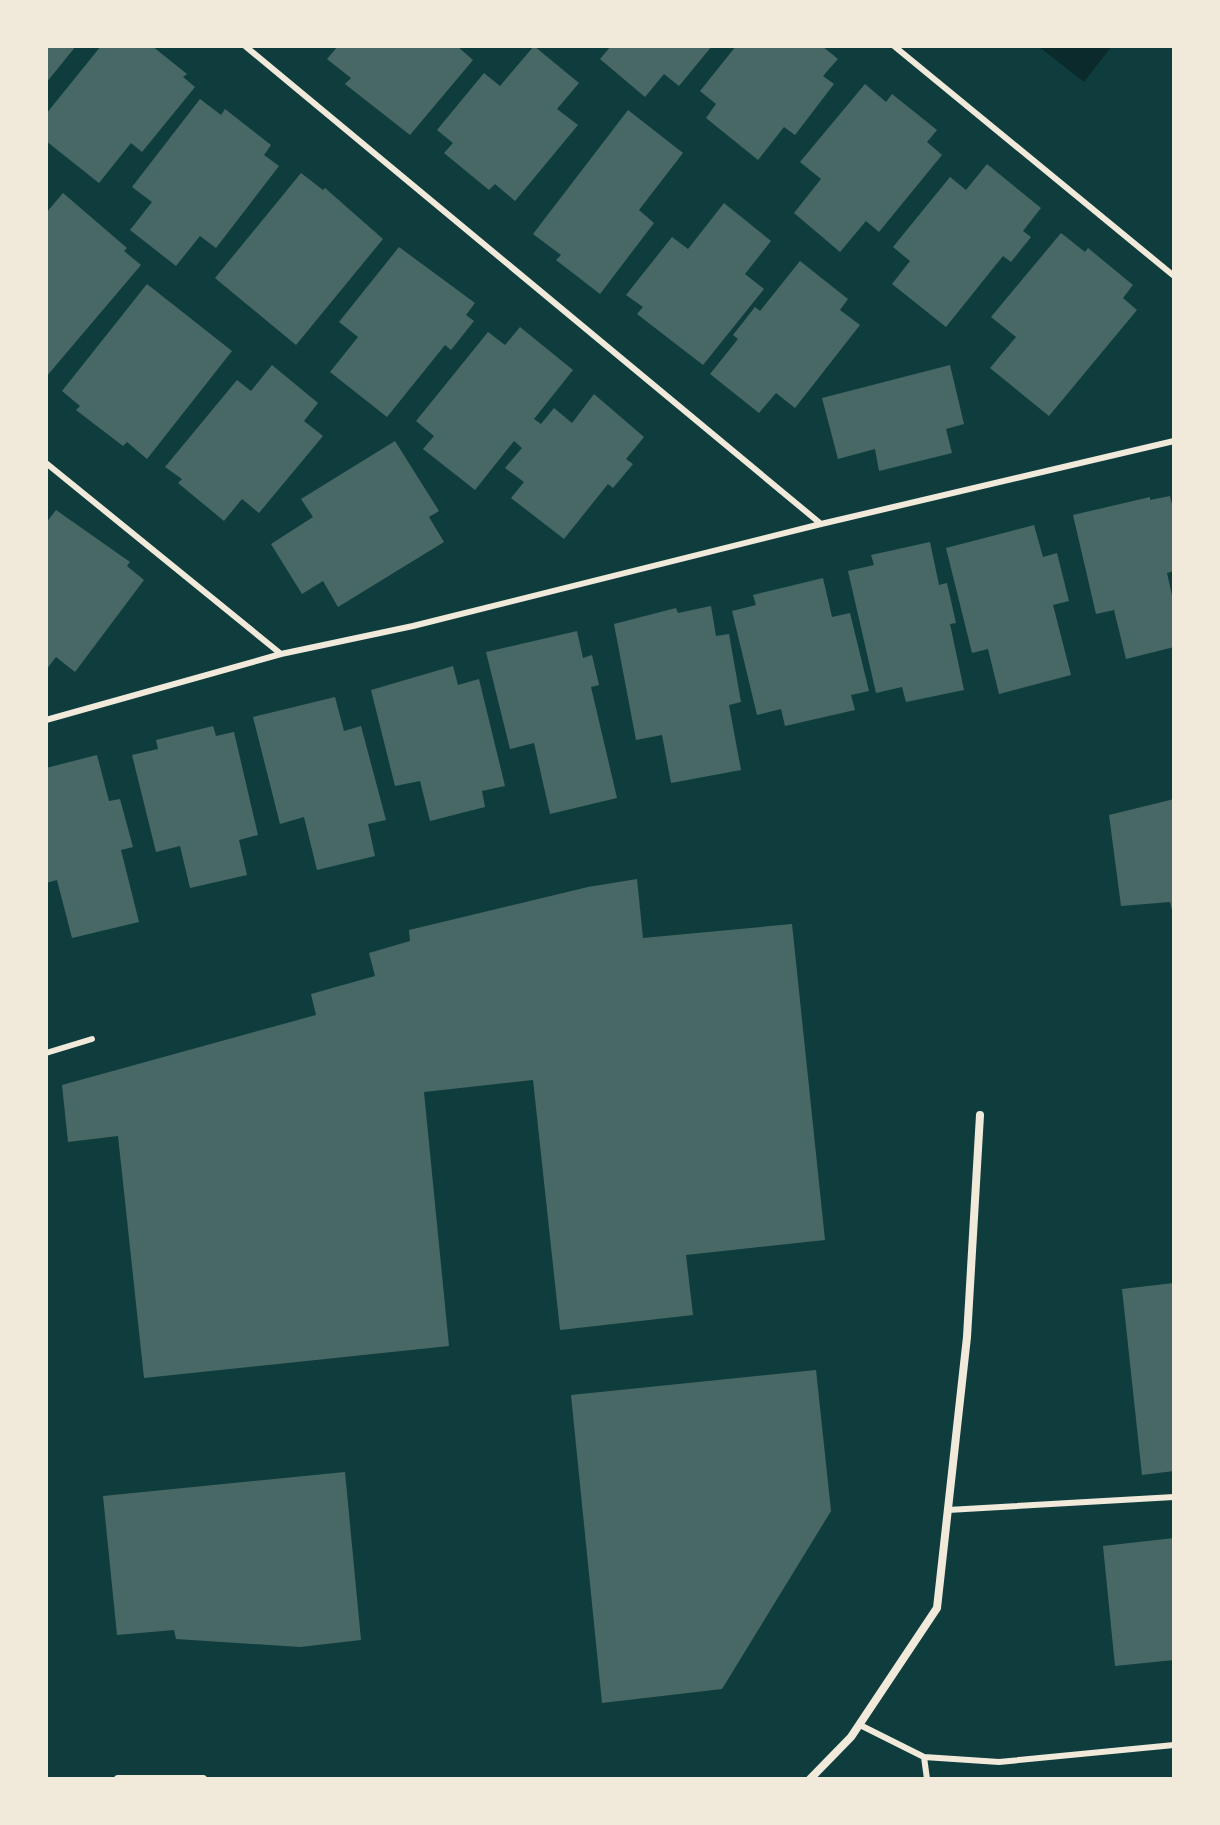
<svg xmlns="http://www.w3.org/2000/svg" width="1220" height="1825" viewBox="0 0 1220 1825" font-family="'Fira Sans Condensed',sans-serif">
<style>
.water{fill:#0a2a2b}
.building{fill:#486865}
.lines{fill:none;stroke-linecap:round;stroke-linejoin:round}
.service{stroke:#f1e9da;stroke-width:6}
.minor{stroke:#f1e9da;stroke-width:8}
</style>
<rect width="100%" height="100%" fill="#0f3d3e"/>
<path class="water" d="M 1038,46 L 1112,46 L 1084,82 Z"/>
<path class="building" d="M 46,46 L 76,46 L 46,83 Z
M 101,46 L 152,46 L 187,74 L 183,77 L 195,87 L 142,152 L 131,143 L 99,183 L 46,141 L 46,114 Z
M 338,46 L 457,46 L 473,60 L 410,135 L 345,84 L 351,78 L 327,59 Z
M 534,46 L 579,83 L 557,109 L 578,125 L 515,201 L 495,184 L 489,190 L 444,153 L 453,143 L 437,130 L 484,73 L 500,86 Z
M 611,46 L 712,46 L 679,86 L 664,74 L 645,97 L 600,59 Z
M 736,46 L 822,46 L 838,59 L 823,76 L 834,84 L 795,135 L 784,127 L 758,160 L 706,118 L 716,104 L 700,91 Z
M 865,84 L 886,102 L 892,94 L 937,130 L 927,142 L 942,155 L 879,232 L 866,221 L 840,252 L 794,213 L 821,179 L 800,162 Z
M 200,99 L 221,115 L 225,109 L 271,145 L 264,155 L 279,166 L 216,248 L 200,236 L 176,266 L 130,230 L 152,202 L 132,187 Z
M 628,110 L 683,153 L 639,210 L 654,223 L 600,294 L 556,260 L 561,255 L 533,234 Z
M 987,164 L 1041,208 L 1023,231 L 1031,237 L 1011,262 L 1003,256 L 946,327 L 892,284 L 910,261 L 893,247 L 950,177 L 966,190 Z
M 301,173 L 323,190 L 325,188 L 383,239 L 296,345 L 215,278 Z
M 63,193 L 127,248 L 124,251 L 141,265 L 46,377 L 46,213 Z
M 724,203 L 771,241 L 745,274 L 764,289 L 703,365 L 637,314 L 643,307 L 626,295 L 672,237 L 688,249 Z
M 1061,233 L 1085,252 L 1088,248 L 1133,285 L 1123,298 L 1137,310 L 1049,416 L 990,368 L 1016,337 L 991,317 Z
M 399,247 L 475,303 L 466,315 L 474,321 L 451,350 L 445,345 L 387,417 L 330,372 L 358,337 L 339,322 Z
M 800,261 L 848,299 L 840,310 L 860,325 L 795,408 L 776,393 L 759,413 L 710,374 L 738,339 L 733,335 L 755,307 L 760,311 Z
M 147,284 L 232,351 L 147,459 L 127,442 L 123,446 L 76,410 L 80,406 L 62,391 Z
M 520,327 L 573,370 L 534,419 L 541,424 L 554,408 L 572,423 L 594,394 L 644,437 L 626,459 L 633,464 L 613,488 L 608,484 L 564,539 L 511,498 L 524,482 L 505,468 L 522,448 L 514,441 L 475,490 L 423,449 L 434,436 L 416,421 L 488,332 L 505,345 Z
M 272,365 L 318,403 L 304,421 L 323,436 L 259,513 L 242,499 L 224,521 L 178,483 L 182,479 L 165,467 L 237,380 L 251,391 Z
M 950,365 L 964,424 L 946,429 L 952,453 L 879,471 L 875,449 L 838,459 L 822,398 Z
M 395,441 L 439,511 L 429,517 L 444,542 L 338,607 L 323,581 L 302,594 L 271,544 L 313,517 L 301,499 Z
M 1170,496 L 1174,513 L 1174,571 L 1167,573 L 1174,604 L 1174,647 L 1126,659 L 1114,610 L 1096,614 L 1073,515 L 1150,497 L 1150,500 Z
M 56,510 L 130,562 L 127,566 L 144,580 L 75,672 L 56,657 L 46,670 L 46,523 Z
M 1034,525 L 1043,557 L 1057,553 L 1069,601 L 1053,605 L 1071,675 L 999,694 L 988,649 L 972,653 L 946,548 Z
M 930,542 L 939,585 L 947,583 L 956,623 L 950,624 L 964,690 L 906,702 L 902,687 L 876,693 L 848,571 L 874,565 L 871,555 Z
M 823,578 L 832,617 L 850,613 L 869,691 L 851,695 L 855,710 L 785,726 L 781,709 L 757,715 L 732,611 L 756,605 L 753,595 Z
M 711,606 L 716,636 L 729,634 L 741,702 L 729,705 L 741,770 L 671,783 L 662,735 L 636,740 L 614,624 L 676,608 L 678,613 Z
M 577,631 L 583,658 L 592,655 L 599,685 L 591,687 L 617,798 L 550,814 L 534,743 L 510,749 L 486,652 Z
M 453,666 L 458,685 L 479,679 L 505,786 L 482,791 L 485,807 L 430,821 L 420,781 L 395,786 L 371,690 Z
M 335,697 L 344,731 L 361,726 L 386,820 L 368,824 L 375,856 L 317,870 L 304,817 L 280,824 L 253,717 Z
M 213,726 L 216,736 L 234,732 L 258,835 L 239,840 L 247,875 L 190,888 L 180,846 L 156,852 L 132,755 L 158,749 L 156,740 Z
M 97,755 L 109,801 L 120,799 L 133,847 L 121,850 L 139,922 L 72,938 L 57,880 L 46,883 L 46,768 Z
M 1174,799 L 1174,918 L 1170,902 L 1121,906 L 1109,815 Z
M 637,879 L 643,938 L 792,924 L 825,1240 L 686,1255 L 693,1315 L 560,1330 L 533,1080 L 424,1092 L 449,1346 L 144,1378 L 118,1136 L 68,1142 L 62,1085 L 316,1015 L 311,994 L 375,976 L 369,953 L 410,941 L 409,930 L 588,887 Z
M 1174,1283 L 1174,1471 L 1142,1475 L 1122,1289 Z
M 816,1370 L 831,1511 L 722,1689 L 602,1703 L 571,1395 Z
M 345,1472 L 361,1640 L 300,1647 L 176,1639 L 174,1630 L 117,1635 L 103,1496 Z
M 1174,1538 L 1174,1660 L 1115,1666 L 1103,1546 Z"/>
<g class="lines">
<path class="service" d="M 245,46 L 821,524
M 894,46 L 1174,276
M 46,463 L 281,654
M 46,720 L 281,654 L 413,626 L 821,524 L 1174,441
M 46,1053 L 92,1039
M 948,1510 L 1174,1497
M 860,1725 L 924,1757 L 999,1762 L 1174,1745
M 924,1757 L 927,1779"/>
<path class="minor" d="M 118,1779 L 203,1779
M 810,1779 L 851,1737 L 937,1608 L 967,1337 L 980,1115"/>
</g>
<rect width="1220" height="1825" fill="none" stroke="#f1e9da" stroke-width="96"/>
</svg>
